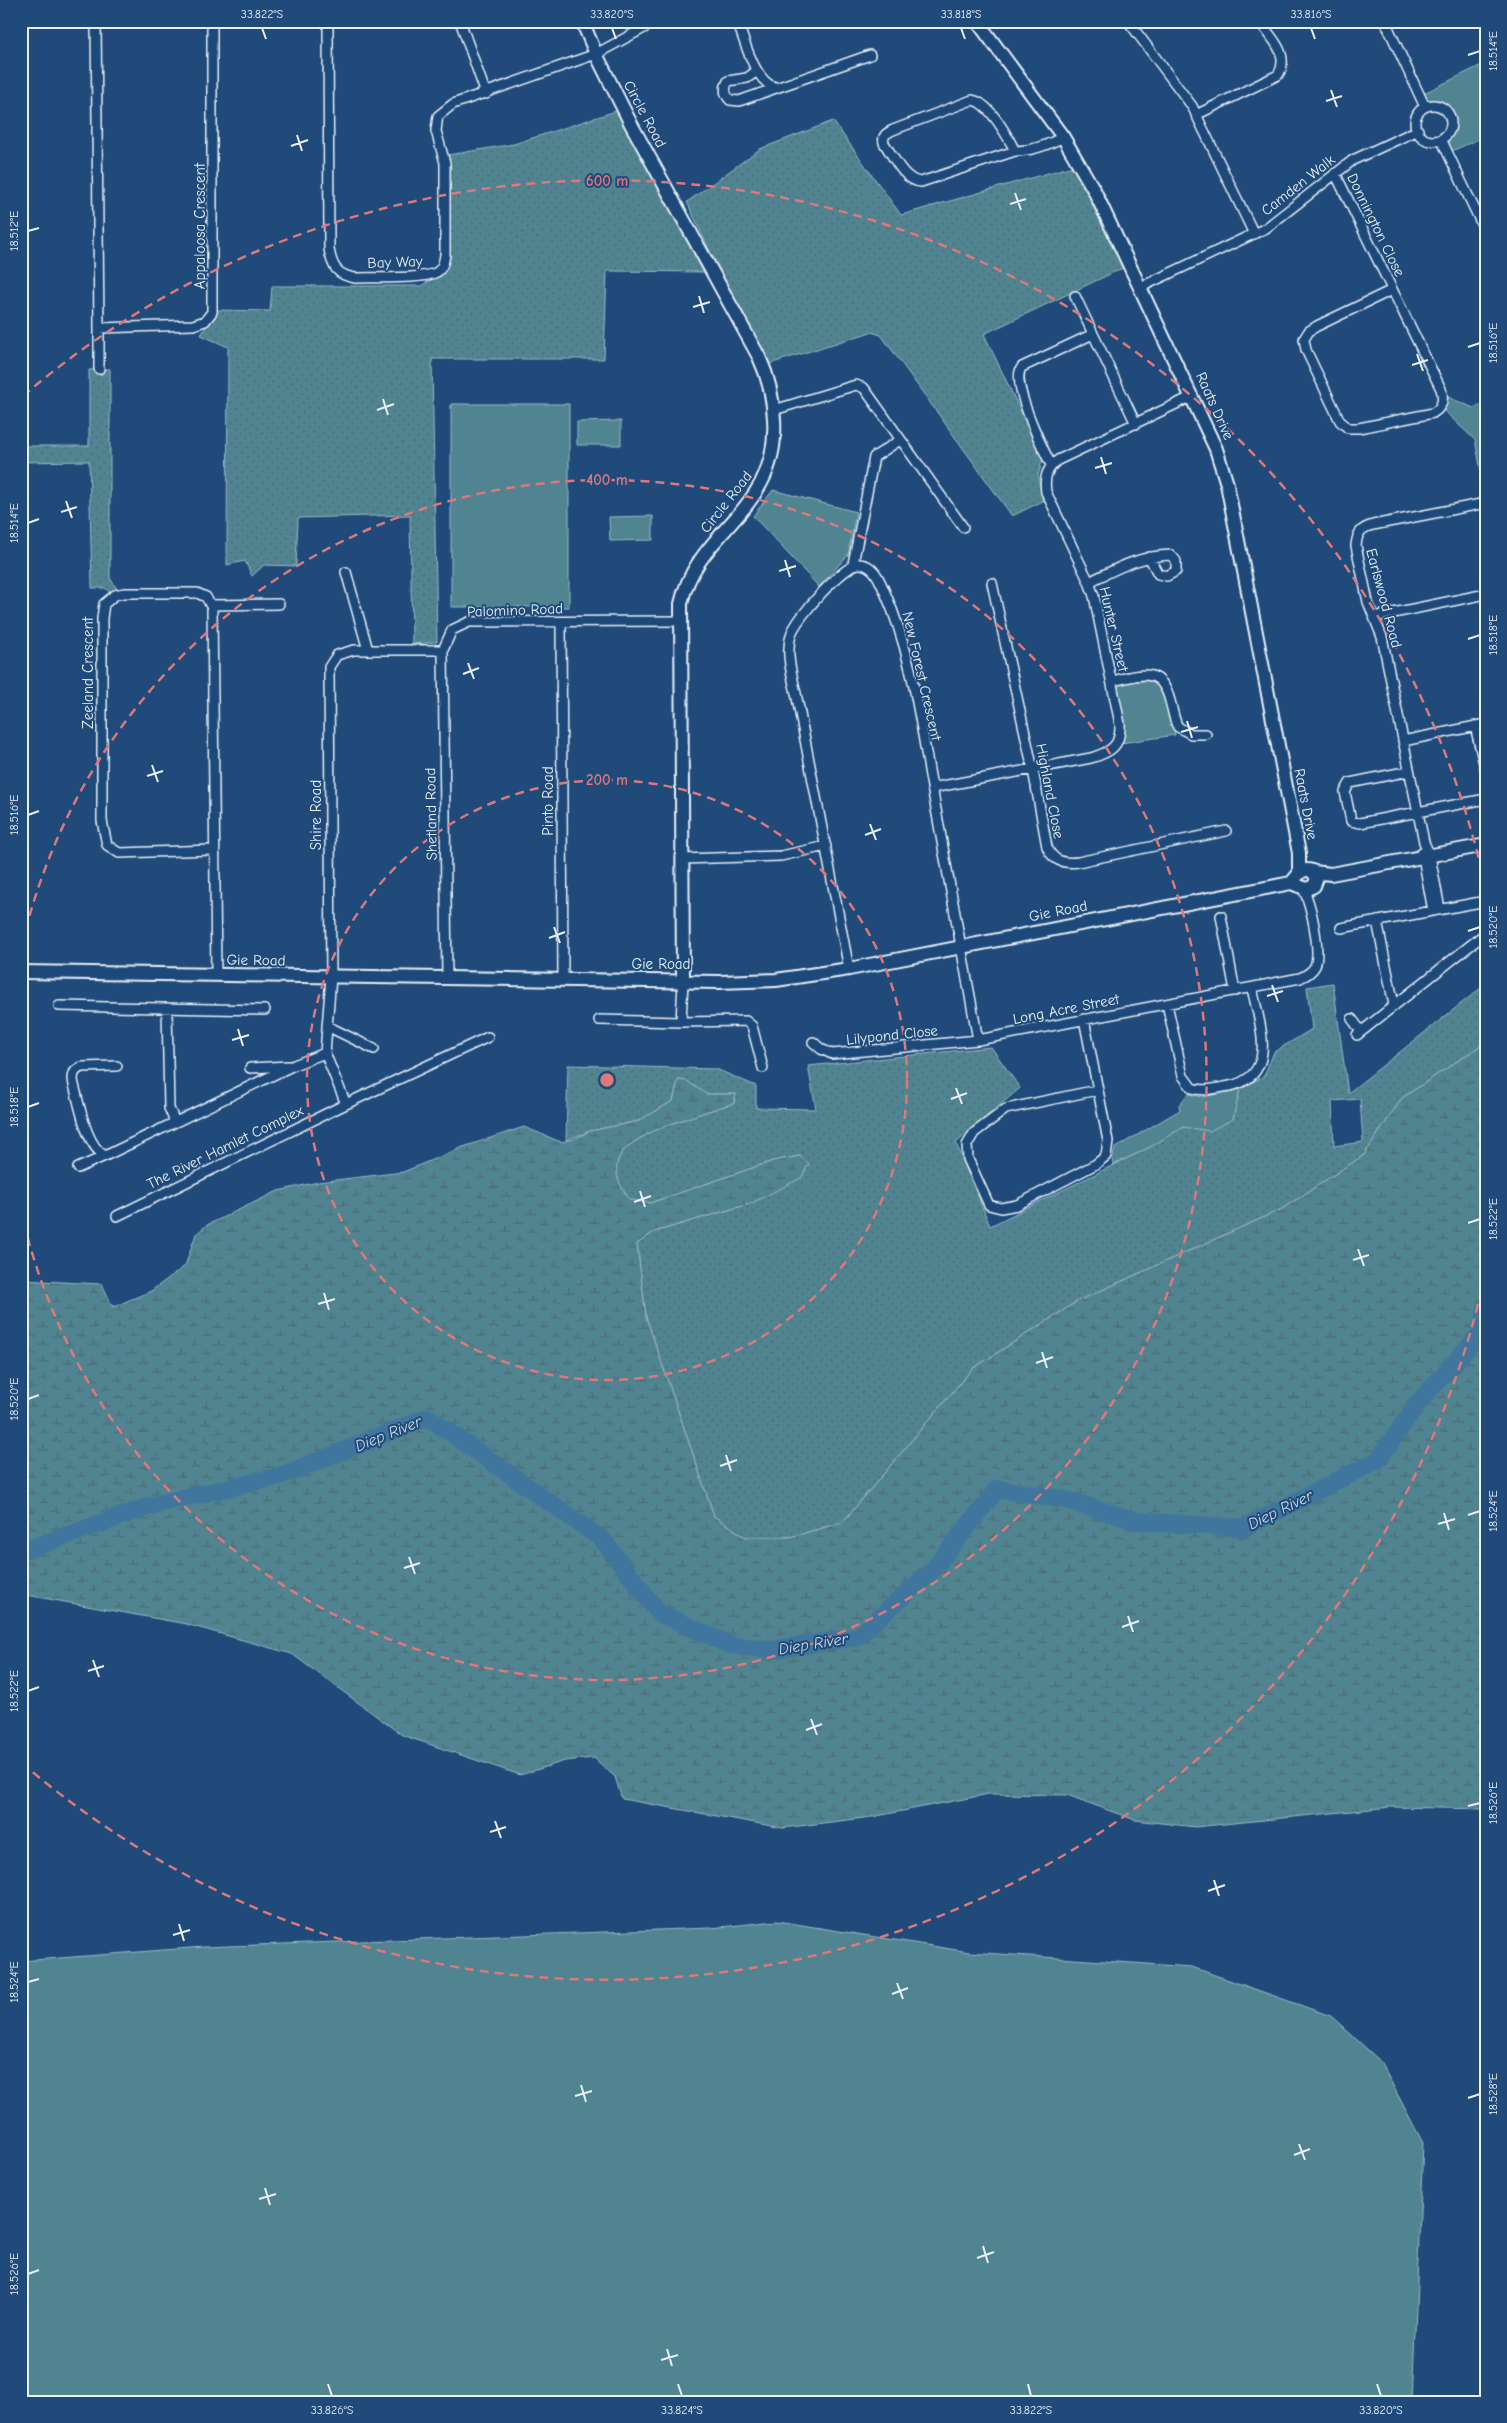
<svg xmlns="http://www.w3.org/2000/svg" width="1507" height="2423" viewBox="0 0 1507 2423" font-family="'Comic Neue',sans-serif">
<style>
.grass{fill:url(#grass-dots);stroke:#9cbac4;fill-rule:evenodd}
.wetland{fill:url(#wetland-marsh);stroke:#9cbac4}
.park{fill:#518491;stroke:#9cbac4}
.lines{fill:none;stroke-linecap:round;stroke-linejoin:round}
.river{stroke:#41769d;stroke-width:18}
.street-casing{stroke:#e8f1f8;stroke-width:12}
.secondary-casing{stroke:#e8f1f8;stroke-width:16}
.street{stroke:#1f4a7a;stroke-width:9}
.secondary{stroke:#1f4a7a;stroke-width:12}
.ticks{fill:none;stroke:#e8f1f8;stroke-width:2}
.ring{fill:none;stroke:#dd787b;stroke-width:2.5;stroke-dasharray:9 6}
.labels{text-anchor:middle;stroke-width:4;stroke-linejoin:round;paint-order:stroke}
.street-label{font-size:15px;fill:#e8f1f8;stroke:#1f4a7a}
.water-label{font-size:16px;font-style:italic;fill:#cfdfea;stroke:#1f4a7a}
.centre{fill:#dd787b;stroke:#1f4a7a;stroke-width:2.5}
.ring-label{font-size:15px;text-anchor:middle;font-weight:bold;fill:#dd787b;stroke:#1f4a7a;stroke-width:4;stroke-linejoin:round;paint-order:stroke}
.neatline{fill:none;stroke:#e8f1f8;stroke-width:2}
.ticks-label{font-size:12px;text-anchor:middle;fill:#e8f1f8}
</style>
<defs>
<pattern id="grass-dots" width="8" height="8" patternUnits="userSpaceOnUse" patternTransform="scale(1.25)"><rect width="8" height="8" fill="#518491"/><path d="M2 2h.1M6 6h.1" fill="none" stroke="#4d6c75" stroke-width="1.8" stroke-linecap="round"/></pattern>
<pattern id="wetland-marsh" width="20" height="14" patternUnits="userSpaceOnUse" patternTransform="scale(1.25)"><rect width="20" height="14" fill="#518491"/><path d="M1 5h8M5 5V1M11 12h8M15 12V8" fill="none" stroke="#4d6c75"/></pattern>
</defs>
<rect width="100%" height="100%" fill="#1f4a7a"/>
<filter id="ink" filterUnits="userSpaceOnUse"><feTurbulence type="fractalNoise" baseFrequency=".02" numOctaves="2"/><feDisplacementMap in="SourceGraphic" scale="10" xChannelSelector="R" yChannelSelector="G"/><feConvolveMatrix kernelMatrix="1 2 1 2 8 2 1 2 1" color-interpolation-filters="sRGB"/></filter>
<g filter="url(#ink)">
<path class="grass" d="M 616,111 L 705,272 L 607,271 L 604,359 L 432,359 L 437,642 L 412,644 L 410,515 L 298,518 L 296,566 L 264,565 L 252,576 L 245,561 L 227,565 L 228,347 L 201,335 L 216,310 L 270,311 L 272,286 L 421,286 L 443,271 L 450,259 L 448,155 L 514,144 Z
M 833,121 L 901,215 L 1080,164 L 1129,265 L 984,334 L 1043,458 L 1038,476 L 1043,501 L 1012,516 L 881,335 L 871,332 L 763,366 L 687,202 L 760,149 Z
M 110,369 L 110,578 L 117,589 L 110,592 L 105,588 L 92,588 L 89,461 L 21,462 L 21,446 L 89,446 L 89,370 Z
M 1333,983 L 1348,1093 L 1486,984 L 1486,1042 L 1402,1098 L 1364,1155 L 1282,1209 L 1078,1301 L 972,1369 L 843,1522 L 791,1537 L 745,1537 L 714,1516 L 646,1317 L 637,1244 L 654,1232 L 752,1203 L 800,1156 L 773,1161 L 650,1203 L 630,1200 C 620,1187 611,1171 621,1154 C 636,1131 708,1111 734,1103 L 736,1094 L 705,1094 L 687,1081 L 679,1080 L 673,1101 L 639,1121 L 590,1131 L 566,1140 L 568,1065 L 716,1069 L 756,1086 L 756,1108 L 816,1109 L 808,1066 L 991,1047 L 1020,1088 L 956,1143 L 990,1226 L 1152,1146 L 1183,1127 L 1210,1130 L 1233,1119 L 1240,1089 L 1264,1076 L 1274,1052 L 1312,1029 L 1307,987 ZM 1360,1099 L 1363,1142 L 1334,1146 L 1332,1101 Z"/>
<path class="wetland" d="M 1486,1042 L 1486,1809 L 1391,1807 L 1195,1827 L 1135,1820 L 1067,1795 L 989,1794 L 872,1817 L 783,1828 L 622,1799 L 615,1777 L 594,1758 L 565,1761 L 520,1775 L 402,1735 L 292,1654 L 186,1624 L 21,1594 L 21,1280 L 102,1284 L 113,1307 L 151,1291 L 185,1266 L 196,1234 L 207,1225 L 278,1191 L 318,1182 L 403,1172 L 463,1147 L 524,1127 L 561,1142 L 574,1139 L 590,1131 L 639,1121 L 673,1101 L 678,1080 L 687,1081 L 706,1094 L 736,1094 L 734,1103 C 707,1112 636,1131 621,1154 C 611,1171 620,1187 630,1200 L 650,1203 L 773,1161 L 800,1156 L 809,1164 L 801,1178 L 752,1203 L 654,1232 L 637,1244 L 646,1317 L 714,1516 L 745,1537 L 791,1537 L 843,1522 L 972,1369 L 1078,1301 L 1282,1209 L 1364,1155 L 1402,1098 Z"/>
<path class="park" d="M 1486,63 L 1486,136 L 1447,153 L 1441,139 C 1460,124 1449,100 1425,107 L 1420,95 Z
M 1443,395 L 1474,408 L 1486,402 L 1486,497 L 1475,440 L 1440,407 Z
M 451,404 L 569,404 L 569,607 L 451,607 Z
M 621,421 L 621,445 L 577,445 L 577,422 Z
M 773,490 L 856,512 L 848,555 L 819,587 L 753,516 Z
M 653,516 L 653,540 L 610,541 L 609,517 Z
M 1146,676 L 1168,689 L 1175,735 L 1121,743 L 1121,724 L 1112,682 Z
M 1240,1089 L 1233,1119 L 1210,1131 L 1183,1127 L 1152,1146 L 1113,1165 L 1112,1160 L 1115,1148 L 1180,1110 L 1179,1105 L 1188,1094 L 1203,1097 Z
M 777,1921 L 969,1952 L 1192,1967 L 1331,2016 L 1380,2061 L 1423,2143 L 1412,2402 L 21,2402 L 21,1961 L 203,1947 L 711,1928 Z"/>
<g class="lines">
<path class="river" d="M 21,1545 L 29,1549 L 153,1505 L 280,1476 L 428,1417 L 603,1540 L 659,1613 L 730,1645 L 771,1650 L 857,1637 L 932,1571 L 997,1489 L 1062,1499 L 1137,1521 L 1244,1528 L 1378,1460 L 1418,1403 L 1481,1333 L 1486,1310"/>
<g class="street-casing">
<path id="street" d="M 96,21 L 99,328 L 193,325 L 205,321 L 212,312 L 212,21
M 328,21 L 329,249 C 332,267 337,275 355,278 C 372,277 424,280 437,272 C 442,269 444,262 445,255 L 445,163 L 436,131 L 437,123 L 438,116 L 453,104 L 596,54 L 657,21
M 460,21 L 486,94
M 737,21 C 744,39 755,83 775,87
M 1128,21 L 1192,106 L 1254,234
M 1385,21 L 1425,107
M 757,71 L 747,78 L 728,81 C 724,88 724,94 730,100 L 739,101 L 870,55
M1415 123a18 18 0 1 1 36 0a18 18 0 1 1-36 0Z
M 1196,115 L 1278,75 C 1291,55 1271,37 1259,21
M 1441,139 L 1486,233
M 1015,151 C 1008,137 989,102 972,100 L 893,130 C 887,133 882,135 884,143 C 893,156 904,181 921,182 L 1015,151 C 1032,151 1048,145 1063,137
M 1335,173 L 1441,389 C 1444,399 1443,407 1433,413 L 1359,428 L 1348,428 L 1340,421 L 1306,350 L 1304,339 L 1309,331 L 1317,326 L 1392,290
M 1141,287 L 1266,228 L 1353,160 L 1418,130
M 1075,296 L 1136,424
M 99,369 L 99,328
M 774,410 L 856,385 L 864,388 L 963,527
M 1051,465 C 1043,449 1009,381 1022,367 L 1093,334
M 853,564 L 874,457 L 900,440
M 346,572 L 368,650
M 1089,582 C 1118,568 1138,556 1171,555 L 1176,561 L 1176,571 L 1167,576 L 1158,574 L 1149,557
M 992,583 L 1033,770 L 1047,847 C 1053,861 1063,864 1078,862 L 1226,831
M 211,605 L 279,604
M 1374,617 L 1486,594
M 561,622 L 563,979
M 1112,681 C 1140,675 1161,665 1170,701 C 1173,710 1173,718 1178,727 L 1191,734 L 1206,734
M 1475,726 L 1486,772
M 1403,741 L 1486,724
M 1409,771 L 1350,783 L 1345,792 L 1351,821 L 1360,823 L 1486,799
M 932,788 L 1091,758 C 1111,752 1121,746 1120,724 L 1094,596 L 1089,582 L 1046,492 C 1044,478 1046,469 1058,460 L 1193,396
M 213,850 L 119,853 L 107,845 L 102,821 L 102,618 L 104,604 L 115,595 L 124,593 L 197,593 L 206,597 L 212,608 L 216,975
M 1422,852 L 1433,911
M 682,859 L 781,856 L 826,846
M 1440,909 L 1430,856 L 1424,842 L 1382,637 L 1368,602 L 1356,546 C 1357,533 1361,528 1373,525 L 1486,503
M 1221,916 L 1235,991
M 1377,921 L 1394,1005
M 1341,928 L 1486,901
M 849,969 L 797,698 C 793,678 785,655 791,635 C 795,619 845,563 860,564 C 874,565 879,579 884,590 C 912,652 920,721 932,787 C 947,872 963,956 978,1040
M 447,978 L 443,650 L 452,630 L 469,622 L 680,621
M 683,981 L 681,1022 L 746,1021 L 752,1026 L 763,1068
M 1167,1004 L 1183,1076 L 1192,1088 C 1205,1092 1216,1088 1230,1086 C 1280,1075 1259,1023 1252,988
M 59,1006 L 265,1010
M 167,1009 L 169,1108 L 175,1122
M 1084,1019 L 1108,1141 L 1106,1156 L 1096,1164 L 1017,1205 L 1001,1208 L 989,1205 L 968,1159 L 967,1145 L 974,1133 L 1006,1109 L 1097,1090
M 1352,1019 L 1361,1031
M 599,1020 L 681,1022
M 327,1026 L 374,1049
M 1357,1035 L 1486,933
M 813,1042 L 821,1049 L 832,1054 L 978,1040 L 1300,978 C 1307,975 1312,972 1315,966 C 1321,951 1311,903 1303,889
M 117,1066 L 82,1067 C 73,1070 72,1077 74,1085 C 80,1106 86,1146 105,1156 L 294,1065 L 325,1053
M 250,1068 L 289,1066
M 346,1104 L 325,1053 L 331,977 L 329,667 L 337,655 L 354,650 L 443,650
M 78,1168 L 105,1156
M 117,1216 L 346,1104 L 488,1037"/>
</g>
<g class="secondary-casing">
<path id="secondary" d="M 582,21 L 596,54 L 631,124 L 759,357 C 768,376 773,398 774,419 C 780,512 697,528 681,604 L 683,981
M 977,21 L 1063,137 L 1094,190 L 1216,449 L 1227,484 L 1299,853 L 1299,873
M 1314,872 L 1331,874 L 1486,845
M 21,972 L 719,982 L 776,980 L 849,969 L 1291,883 L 1307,889 L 1314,886 L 1317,878 L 1312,871 C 1301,867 1298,876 1291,883"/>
</g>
<use href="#street" class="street"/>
<use href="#secondary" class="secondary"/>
</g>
</g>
<path class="ticks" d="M 262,28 L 266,39M 612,28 L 616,39M 961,28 L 965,39M 1311,28 L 1315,39M 1468,55 L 1480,51M 1331,90 L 1337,107M 1326,101 L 1342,96M 297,135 L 302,151M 291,146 L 308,140M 1015,193 L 1021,210M 1010,204 L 1026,199M 28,231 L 39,228M 699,296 L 704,313M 693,307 L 710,302M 1468,347 L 1480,343M 1417,354 L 1423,371M 1412,365 L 1428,360M 383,399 L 388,415M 377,410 L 394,404M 1101,457 L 1106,474M 1095,468 L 1112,463M 66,501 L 72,518M 61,512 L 77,507M 28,523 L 39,519M 785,560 L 790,577M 779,571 L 796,566M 1468,639 L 1480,635M 468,663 L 474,679M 463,674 L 479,668M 1187,721 L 1192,738M 1181,732 L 1198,727M 152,765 L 158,782M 147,776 L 163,771M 28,815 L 39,811M 870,824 L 876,840M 865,835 L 881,829M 554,927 L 560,943M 1468,931 L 1480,927M 549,938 L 565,932M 1272,985 L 1278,1002M 1267,996 L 1283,991M 238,1029 L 243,1046M 232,1040 L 249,1035M 956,1088 L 962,1104M 951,1099 L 967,1093M 28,1107 L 39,1103M 640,1191 L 645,1207M 634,1202 L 651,1196M 1468,1223 L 1480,1219M 1358,1249 L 1364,1266M 1353,1260 L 1369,1255M 324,1293 L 329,1310M 318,1304 L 335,1299M 1042,1352 L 1047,1368M 1036,1363 L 1053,1357M 28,1399 L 39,1395M 726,1455 L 731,1471M 720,1466 L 737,1460M 1444,1513 L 1449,1530M 1468,1515 L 1480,1511M 1438,1524 L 1455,1519M 409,1557 L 415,1574M 404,1568 L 420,1563M 1128,1616 L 1133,1632M 1122,1627 L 1139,1621M 93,1660 L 99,1677M 88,1671 L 104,1666M 28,1691 L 39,1687M 811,1719 L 817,1735M 806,1730 L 822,1724M 1468,1806 L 1480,1803M 495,1821 L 501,1838M 490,1832 L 506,1827M 1214,1880 L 1219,1896M 1208,1891 L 1225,1885M 179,1924 L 184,1941M 173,1935 L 190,1930M 28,1982 L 39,1979M 897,1983 L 903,1999M 892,1994 L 908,1988M 581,2085 L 586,2102M 575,2096 L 592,2091M 1468,2098 L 1480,2094M 1299,2144 L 1305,2160M 1294,2155 L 1310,2149M 265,2188 L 270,2205M 259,2199 L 276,2194M 983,2246 L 988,2263M 977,2258 L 994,2252M 28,2274 L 39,2270M 667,2349 L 672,2366M 661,2360 L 678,2355M 328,2384 L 332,2396M 678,2384 L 682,2396M 1028,2384 L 1031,2396M 1377,2384 L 1381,2396"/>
<g class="ring">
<circle cx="607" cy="1080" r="300"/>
<path d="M22 945A600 600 0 1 1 22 1215"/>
<path d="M1485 1275A899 899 0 0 1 23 1764M23 396A899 899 0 0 1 1485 885"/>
</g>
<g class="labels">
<g class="street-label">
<text transform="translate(645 114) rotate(62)" y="5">Circle Road</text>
<text transform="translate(1298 185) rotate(-38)" y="5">Camden Walk</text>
<text transform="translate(1376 225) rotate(64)" y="5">Donnington Close</text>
<text transform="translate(200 226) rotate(-90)" y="5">Appaloosa Crescent</text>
<text transform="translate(395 262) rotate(-2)" y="5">Bay Way</text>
<text transform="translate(1215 406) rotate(66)" y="5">Raats Drive</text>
<text transform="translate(726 502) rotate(-52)" y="5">Circle Road</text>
<text transform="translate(1384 598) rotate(75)" y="5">Earlswood Road</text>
<text transform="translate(515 610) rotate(-2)" y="5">Palomino Road</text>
<text transform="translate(1114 629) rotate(77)" y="5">Hunter Street</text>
<text transform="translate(88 673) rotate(-90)" y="5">Zeeland Crescent</text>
<text transform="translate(922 676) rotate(77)" y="5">New Forest Crescent</text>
<text transform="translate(1050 791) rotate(79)" y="5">Highland Close</text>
<text transform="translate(548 801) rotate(-90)" y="5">Pinto Road</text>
<text transform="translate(1306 804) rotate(79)" y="5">Raats Drive</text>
<text transform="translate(431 814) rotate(-91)" y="5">Shetland Road</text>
<text transform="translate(316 815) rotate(-90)" y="5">Shire Road</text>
<text transform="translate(1058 911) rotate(-11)" y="5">Gie Road</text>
<text transform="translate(256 960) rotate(1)" y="5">Gie Road</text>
<text x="661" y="969">Gie Road</text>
<text transform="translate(1066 1009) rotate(-11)" y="5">Long Acre Street</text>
<text transform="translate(892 1035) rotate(-6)" y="5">Lilypond Close</text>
<text transform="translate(225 1147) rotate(-26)" y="5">The River Hamlet Complex</text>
</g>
<g class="water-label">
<text transform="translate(388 1433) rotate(-22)" y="6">Diep River</text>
<text transform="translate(1280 1509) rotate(-26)" y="6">Diep River</text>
<text transform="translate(813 1643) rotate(-9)" y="6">Diep River</text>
</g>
</g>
<circle cx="607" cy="1080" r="8" class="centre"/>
<g class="ring-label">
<text x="607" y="186">600 m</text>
<text x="607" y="485">400 m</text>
<text x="607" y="785">200 m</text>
</g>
<rect width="1507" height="2423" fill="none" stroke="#1f4a7a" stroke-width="55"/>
<rect x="28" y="28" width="1452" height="2368" class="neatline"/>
<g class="ticks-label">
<text x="262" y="18">33.822°S</text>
<text x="612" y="18">33.820°S</text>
<text x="961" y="18">33.818°S</text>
<text x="1311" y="18">33.816°S</text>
<text transform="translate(1493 51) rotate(-90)" y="4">18.514°E</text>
<text transform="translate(14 231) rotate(-90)" y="4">18.512°E</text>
<text transform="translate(1493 343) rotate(-90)" y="4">18.516°E</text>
<text transform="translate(14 523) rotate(-90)" y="4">18.514°E</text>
<text transform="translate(1493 635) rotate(-90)" y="4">18.518°E</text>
<text transform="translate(14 815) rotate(-90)" y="4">18.516°E</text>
<text transform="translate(1493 927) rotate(-90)" y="4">18.520°E</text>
<text transform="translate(14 1107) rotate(-90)" y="4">18.518°E</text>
<text transform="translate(1493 1219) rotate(-90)" y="4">18.522°E</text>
<text transform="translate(14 1399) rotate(-90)" y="4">18.520°E</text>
<text transform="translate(1493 1511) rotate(-90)" y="4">18.524°E</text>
<text transform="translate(14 1691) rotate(-90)" y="4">18.522°E</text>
<text transform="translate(1493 1803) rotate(-90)" y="4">18.526°E</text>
<text transform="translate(14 1982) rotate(-90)" y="4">18.524°E</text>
<text transform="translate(1493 2094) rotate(-90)" y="4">18.528°E</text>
<text transform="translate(14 2274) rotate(-90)" y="4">18.526°E</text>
<text x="332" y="2414">33.826°S</text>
<text x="682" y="2414">33.824°S</text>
<text x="1031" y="2414">33.822°S</text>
<text x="1381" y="2414">33.820°S</text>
</g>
</svg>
